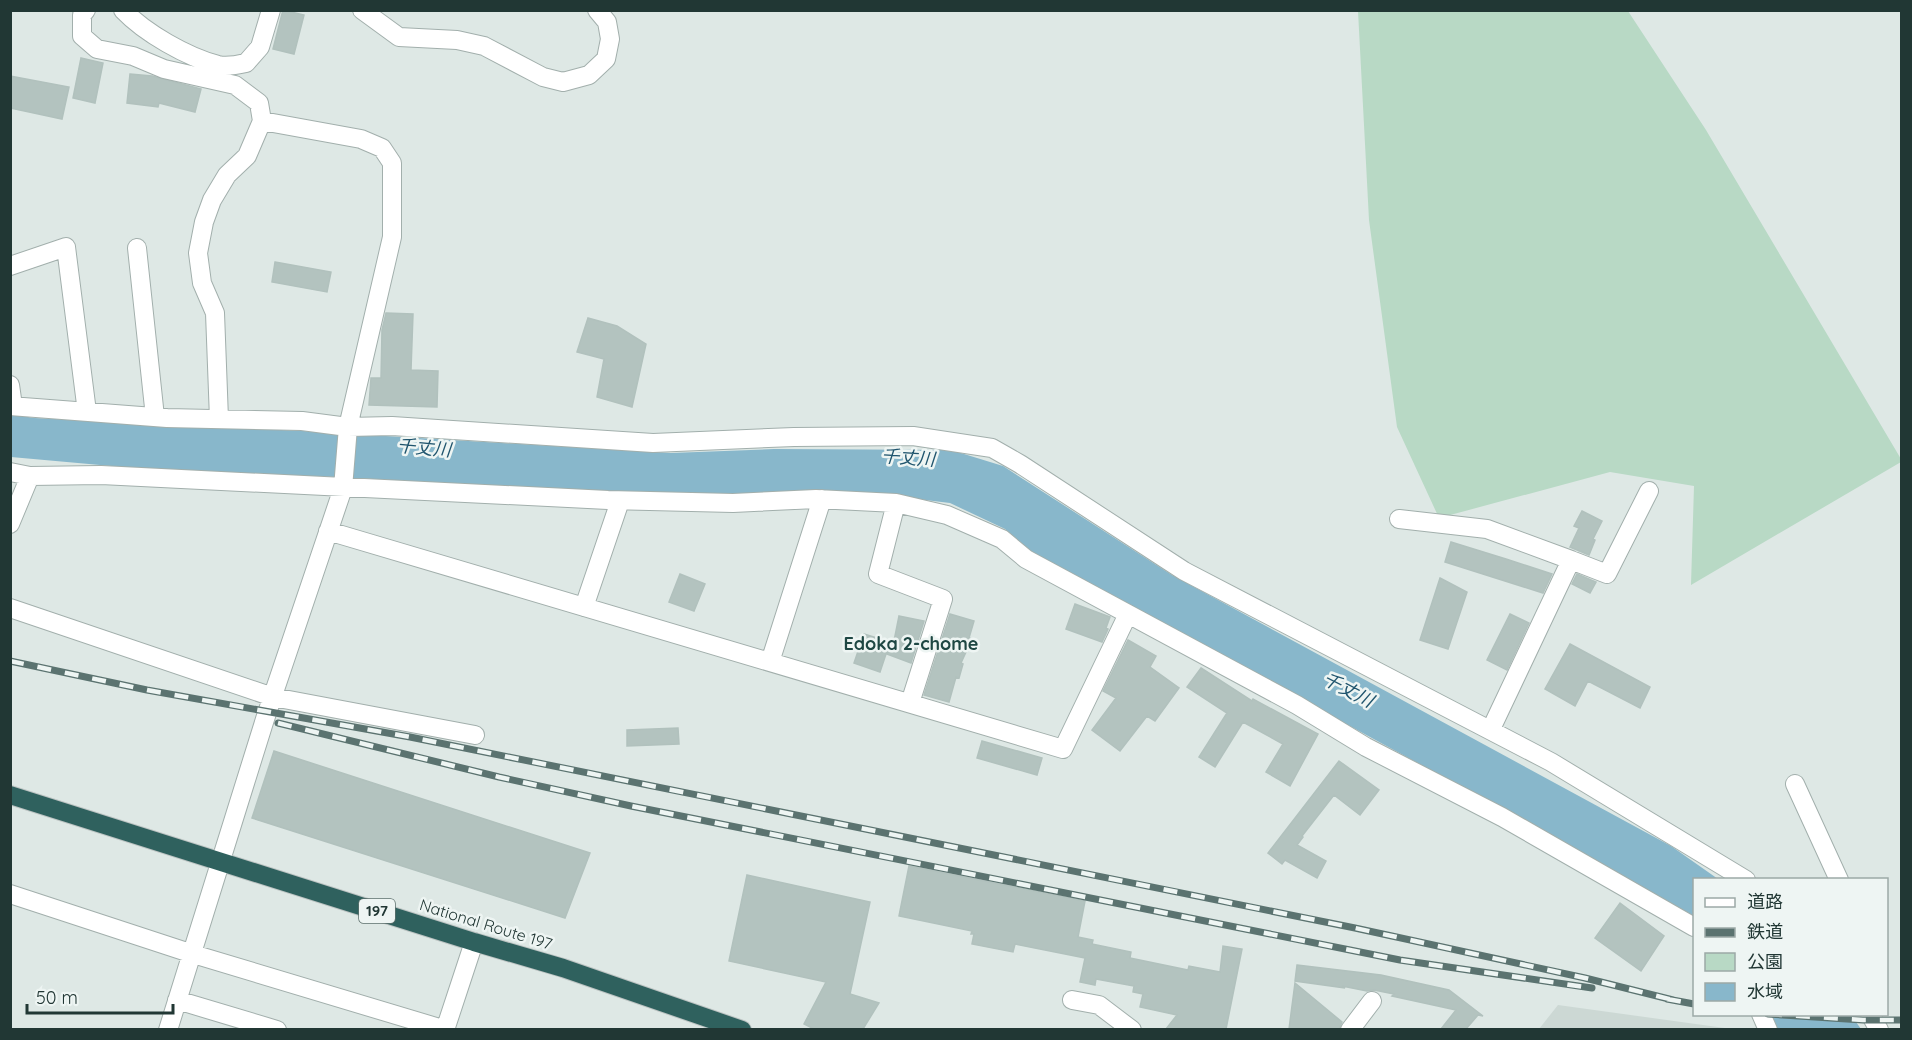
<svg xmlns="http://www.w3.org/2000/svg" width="1912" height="1040" viewBox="0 0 1912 1040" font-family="Quicksand,'Noto Sans JP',sans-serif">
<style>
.built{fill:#ccd8d4}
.green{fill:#b8d9c5}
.water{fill:#88b7cb}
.building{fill:#b3c3bf;stroke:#b1c1bd;stroke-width:1.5}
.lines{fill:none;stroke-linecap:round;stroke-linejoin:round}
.street-casing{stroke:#a2afac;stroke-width:20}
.highway-casing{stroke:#bcc3c2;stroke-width:20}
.street{stroke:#fff;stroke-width:18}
.highway{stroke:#2f615e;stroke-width:18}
.rail-casing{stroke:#5b7370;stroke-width:7}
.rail{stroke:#eef5f3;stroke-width:4.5;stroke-dasharray:14;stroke-linecap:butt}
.labels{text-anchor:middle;stroke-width:5;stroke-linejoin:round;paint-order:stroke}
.shield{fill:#eef5f3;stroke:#5e706d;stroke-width:1.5}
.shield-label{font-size:15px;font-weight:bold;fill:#213734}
.street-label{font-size:16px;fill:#213734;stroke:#eef5f3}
.water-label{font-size:18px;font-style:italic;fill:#20556e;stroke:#eef5f3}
.neighbourhood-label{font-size:18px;font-weight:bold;fill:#1e4743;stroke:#eef5f3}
</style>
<rect width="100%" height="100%" fill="#dee8e5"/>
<path class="built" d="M 1558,1005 L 1732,1029 L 1539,1029 Z"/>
<path class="green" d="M 1358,11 L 1628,11 L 1706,130 L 1901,459 L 1901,462 L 1691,585 L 1694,486 L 1610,472 L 1439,518 L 1397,427 L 1369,220 Z"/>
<path class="water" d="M 10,414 L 34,418 L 303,431 L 671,453 L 774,449 L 951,450 L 1003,466 L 1172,575 L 1671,846 L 1718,879 L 1694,880 L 1694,916 L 1513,815 L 1086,582 L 1031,551 L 1005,529 L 950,503 L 851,491 L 681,495 L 609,492 L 336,477 L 167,471 L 11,457 Z
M 1768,1015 L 1851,1015 L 1861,1029 L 1777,1029 Z"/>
<path class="building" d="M 283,10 L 304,15 L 294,54 L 273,49 Z
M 81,58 L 103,63 L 95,103 L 73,98 Z
M 130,74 L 152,76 L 201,89 L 195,112 L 159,103 L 158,107 L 127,103 Z
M 10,76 L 69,87 L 62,119 L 10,108 Z
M 275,262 L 331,272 L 327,292 L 272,282 Z
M 386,313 L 413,314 L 411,370 L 438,371 L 437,407 L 369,405 L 371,378 L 381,378 L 382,330 Z
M 588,318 L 617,326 L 646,344 L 632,407 L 597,397 L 604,359 L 577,352 Z
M 1582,511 L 1602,521 L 1593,539 L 1595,540 L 1589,555 L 1570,547 L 1579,528 L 1574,526 Z
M 1451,542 L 1506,559 L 1552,574 L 1543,593 L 1445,562 Z
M 680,574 L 705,584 L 694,611 L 669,602 Z
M 1577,574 L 1596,582 L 1590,593 L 1572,584 Z
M 1440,578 L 1467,592 L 1448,649 L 1420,640 Z
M 1075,604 L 1110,617 L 1106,628 L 1108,629 L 1102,642 L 1066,629 Z
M 950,614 L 974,621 L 969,638 L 972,639 L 961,663 L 963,664 L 959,678 L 956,677 L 949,702 L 924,695 Z
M 1510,614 L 1529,623 L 1507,670 L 1487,660 Z
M 899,616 L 924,621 L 911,663 L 887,654 L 892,640 L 894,641 Z
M 864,634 L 890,642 L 880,672 L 854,663 Z
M 1128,640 L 1156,656 L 1150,667 L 1179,688 L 1155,721 L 1147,716 L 1120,751 L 1092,730 L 1116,698 L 1103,691 Z
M 1570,644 L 1650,687 L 1640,708 L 1588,681 L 1575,706 L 1545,689 Z
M 1201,668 L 1252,701 L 1253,699 L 1318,734 L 1290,786 L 1266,772 L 1283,744 L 1243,722 L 1215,767 L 1199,757 L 1227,713 L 1187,687 Z
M 678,728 L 679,744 L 627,746 L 627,730 Z
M 982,741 L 1042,758 L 1037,775 L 977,758 Z
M 274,751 L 590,853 L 565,918 L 252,818 Z
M 1339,761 L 1379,790 L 1360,815 L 1334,795 L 1302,836 L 1303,837 L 1297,845 L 1326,861 L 1317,878 L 1285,860 L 1282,864 L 1268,853 Z
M 909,866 L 1085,901 L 1078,937 L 1093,940 L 1092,944 L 1131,952 L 1130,958 L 1188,970 L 1189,966 L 1220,972 L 1223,946 L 1242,949 L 1226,1029 L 1166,1029 L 1177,1015 L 1140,1007 L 1143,994 L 1133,992 L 1134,986 L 1096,979 L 1095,985 L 1080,982 L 1085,958 L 1015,944 L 1013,952 L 972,944 L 974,934 L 971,934 L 972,931 L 899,916 Z
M 747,875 L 870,902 L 850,994 L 879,1003 L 863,1029 L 814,1029 L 804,1024 L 826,982 L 729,961 Z
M 1620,903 L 1664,936 L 1641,971 L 1595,938 Z
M 1297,965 L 1381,975 L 1449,990 L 1483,1016 L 1478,1015 L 1466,1029 L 1441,1029 L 1456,1010 L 1392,996 L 1394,994 L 1374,990 L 1367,991 L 1342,986 L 1345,988 L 1295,981 Z
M 1295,983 L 1342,1022 L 1339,1029 L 1289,1029 Z"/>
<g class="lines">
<g class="street-casing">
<path id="street" d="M 86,10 L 82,15 L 82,36 L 97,49 L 133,56 L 164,69 L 235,85 L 259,103 L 262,121 L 361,139 L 382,148 L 392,163 L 392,237 L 348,427 L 343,488 L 265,719 L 168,1030
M 123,10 C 145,33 187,57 218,65 C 227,67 237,65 246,63 L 260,47 L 271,10
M 362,10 L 399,37 L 457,40 L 484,46 L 543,77 L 563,82 L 589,75 L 606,59 L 610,39 L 607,22 L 597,10
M 137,248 L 155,417
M 10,266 L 66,247 L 87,412
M 10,385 L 13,406
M 10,406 L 167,418 L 302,421 L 348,427 L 392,426 L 653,443 L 794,437 L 913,436 L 992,448 L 1020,464 L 1184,571 L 1551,762 L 1746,880
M 219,419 L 215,313 L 202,283 L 198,253 L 204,222 L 212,200 L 227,175 L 247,156 L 262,121
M 10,472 L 30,476 L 101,475 L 608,500 L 733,503 L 816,499 L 896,503 L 947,515 L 1002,539 L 1026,559 L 1297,705 L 1366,747 L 1502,817 L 1694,927
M 896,503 L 878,574 L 943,599 L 910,703
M 1399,519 L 1487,529 L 1571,560 L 1491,729
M 10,524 L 30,476
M 328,531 L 1063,749 L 1128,614
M 1571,560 L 1607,574 L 1649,491
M 584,607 L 620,501
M 10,608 L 273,697 L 475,735
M 770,662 L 822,499
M 1795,784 L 1839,880
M 10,894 L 193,954 L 446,1030
M 177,1000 L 277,1030
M 1072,1000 L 1099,1005 L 1132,1030
M 1761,1014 L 1768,1030
M 1870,1014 L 1879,1030
M 445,1030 L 474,942
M 1350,1030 L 1372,1001"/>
</g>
<g class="highway-casing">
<path id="highway" d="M 10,795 L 474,942 L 563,968 L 742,1030"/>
</g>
<use href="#street" class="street"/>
<use href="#highway" class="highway"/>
<g class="rail-casing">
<path id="rail" d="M 10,661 L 147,690 L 410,737 L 1355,928 L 1585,978 L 1673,1000
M 278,723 L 499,777 L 631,806 L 1350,950 L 1400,960 L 1592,988
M 1667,999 L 1694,1004
M 1768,1014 L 1863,1020 L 1902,1020"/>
</g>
<use href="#rail" class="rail"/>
</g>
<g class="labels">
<rect class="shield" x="359" y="899" width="36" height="24" rx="4.5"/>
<g class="shield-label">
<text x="377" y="916">197</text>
</g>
<g class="street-label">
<text transform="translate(486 924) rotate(17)" y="6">National Route 197</text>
</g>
<g class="water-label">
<text transform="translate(424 448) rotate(5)" y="6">千丈川</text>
<text transform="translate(908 458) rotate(4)" y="6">千丈川</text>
<text transform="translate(1348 690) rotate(27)" y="6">千丈川</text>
</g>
<g class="neighbourhood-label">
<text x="911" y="650">Edoka 2-chome</text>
</g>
</g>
<rect width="1912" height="1040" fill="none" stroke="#213734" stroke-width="24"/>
<rect x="1693" y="878" width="195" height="138" fill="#eef5f3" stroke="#9ca9a7" stroke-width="1.5"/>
<rect x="1705" y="898" width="30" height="9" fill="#ffffff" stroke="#9ca9a7" stroke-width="1.5"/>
<text x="1747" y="908" font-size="18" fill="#213734">道路</text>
<rect x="1705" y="928" width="30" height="9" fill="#5b7370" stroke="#9ca9a7" stroke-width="1.5"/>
<text x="1747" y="938" font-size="18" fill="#213734">鉄道</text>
<rect x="1705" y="953" width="30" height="18" fill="#b8d9c5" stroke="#9ca9a7" stroke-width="1.5"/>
<text x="1747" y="968" font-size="18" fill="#213734">公園</text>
<rect x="1705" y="983" width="30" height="18" fill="#88b7cb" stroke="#9ca9a7" stroke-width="1.5"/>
<text x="1747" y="998" font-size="18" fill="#213734">水域</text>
<path d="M27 1004v9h146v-9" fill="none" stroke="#213734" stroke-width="3"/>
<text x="36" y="1004" font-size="18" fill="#213734" stroke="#eef5f3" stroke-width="4.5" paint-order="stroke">50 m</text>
</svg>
